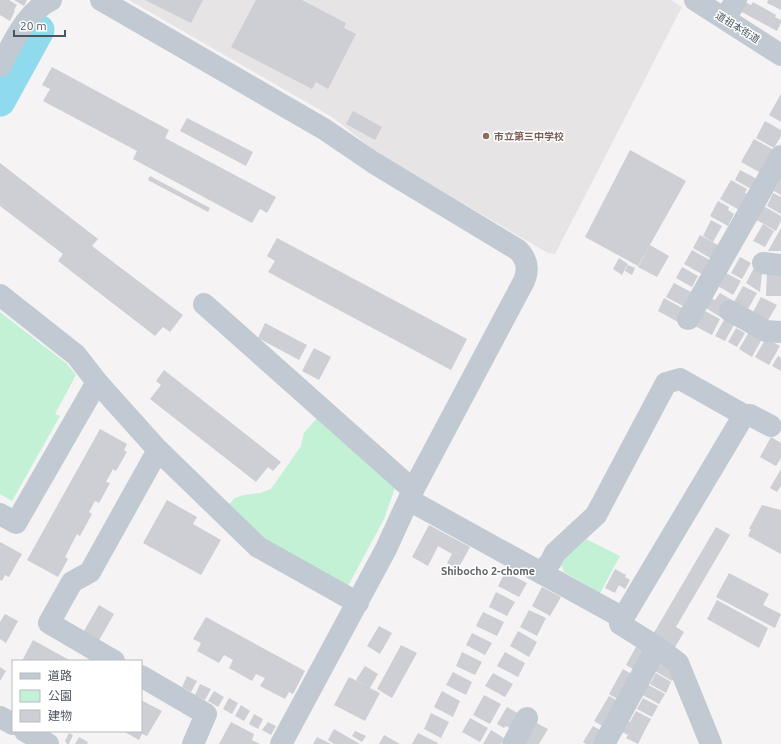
<svg xmlns="http://www.w3.org/2000/svg" width="781" height="744" viewBox="0 0 781 744" font-family="Ubuntu,'Noto Sans JP',sans-serif">
<style>
.education{fill:#e6e4e5}
.green{fill:#c3f1d5}
.lines{fill:none;stroke-linecap:round;stroke-linejoin:round}
.river{stroke:#90daee;stroke-width:31}
.building{fill:#cdcfd5}
.minor{stroke:#c1cad2;stroke-width:22}
.education-dot{fill:#8d6e63;stroke:#fff;stroke-width:1.5}
.labels{text-anchor:middle;stroke-width:3;stroke-linejoin:round;paint-order:stroke}
.street-label{font-size:10px;fill:#4a5661;stroke:#fff}
.education-label{font-size:10px;font-weight:bold;fill:#785e54;stroke:#fff;text-anchor:start}
.neighbourhood-label{font-size:11px;font-weight:bold;fill:#5f6368;stroke:#fff}
</style>
<rect width="100%" height="100%" fill="#f5f3f3"/>
<path class="education" d="M 129,0 L 671,0 L 682,7 L 555,254 L 548,253 L 380,155 L 332,117 Z"/>
<path class="green" d="M 0,312 L 67,364 L 76,375 L 55,414 L 60,416 L 12,501 L 0,494 Z
M 317,418 L 396,485 L 384,519 L 348,586 L 262,539 L 228,505 L 235,498 L 244,495 L 260,493 L 271,489 L 301,446 L 304,433 Z
M 586,539 L 620,556 L 600,593 L 564,572 L 561,564 L 563,560 Z"/>
<g class="lines">
<path class="river" d="M 0,101 L 39,30"/>
</g>
<path class="building" d="M 0,0 L 9,0 L 17,5 L 14,10 L 15,11 L 10,21 L 0,15 Z
M 14,0 L 27,0 L 24,6 Z
M 145,0 L 203,0 L 191,23 Z
M 256,0 L 302,0 L 346,23 L 344,28 L 356,34 L 328,89 L 316,82 L 312,89 L 231,47 Z
M 768,0 L 781,0 L 781,10 L 767,3 Z
M 745,2 L 751,5 L 753,2 L 776,15 L 775,17 L 781,20 L 781,23 L 777,31 L 740,11 Z
M 52,67 L 169,130 L 165,138 L 276,197 L 267,213 L 260,209 L 252,223 L 133,159 L 137,151 L 43,101 L 50,89 L 42,85 Z
M 781,94 L 781,122 L 769,115 Z
M 353,111 L 382,127 L 375,140 L 346,124 Z
M 187,118 L 253,152 L 246,166 L 180,131 Z
M 765,121 L 781,130 L 781,136 L 774,148 L 756,138 Z
M 754,139 L 774,150 L 761,173 L 741,162 Z
M 630,150 L 686,181 L 638,266 L 585,237 Z
M 0,163 L 98,239 L 92,246 L 183,315 L 170,332 L 163,327 L 155,336 L 58,261 L 63,254 L 0,206 Z
M 740,170 L 759,180 L 753,190 L 735,180 Z
M 150,176 L 210,208 L 208,212 L 148,180 Z
M 781,177 L 781,195 L 774,191 Z
M 731,180 L 747,189 L 745,193 L 750,195 L 741,211 L 720,199 Z
M 773,193 L 781,197 L 781,214 L 767,206 Z
M 718,201 L 729,207 L 728,210 L 734,214 L 728,226 L 710,216 Z
M 760,204 L 781,216 L 781,221 L 776,231 L 753,218 Z
M 711,220 L 722,226 L 713,242 L 703,236 Z
M 763,224 L 774,231 L 765,247 L 753,241 Z
M 781,228 L 781,251 L 768,251 Z
M 700,235 L 723,248 L 715,261 L 693,248 Z
M 277,238 L 467,339 L 451,370 L 268,272 L 275,261 L 267,256 Z
M 650,245 L 669,256 L 657,277 L 638,267 Z
M 692,250 L 715,263 L 707,277 L 684,264 Z
M 740,257 L 751,263 L 742,279 L 731,273 Z
M 619,258 L 628,264 L 622,275 L 613,269 Z
M 628,265 L 635,268 L 632,275 L 625,271 Z
M 682,267 L 698,276 L 692,287 L 676,278 Z
M 754,268 L 762,273 L 760,292 L 746,283 Z
M 726,273 L 741,281 L 733,295 L 718,286 Z
M 767,273 L 781,274 L 781,296 L 766,296 Z
M 674,283 L 691,292 L 683,306 L 666,297 Z
M 743,286 L 757,293 L 748,309 L 734,302 Z
M 720,293 L 732,300 L 722,318 L 701,305 L 707,296 L 715,300 Z
M 761,297 L 777,305 L 767,322 L 752,314 Z
M 664,298 L 684,309 L 678,322 L 658,311 Z
M 703,310 L 720,319 L 712,335 L 695,326 Z
M 725,318 L 735,323 L 725,341 L 715,336 Z
M 265,323 L 307,345 L 299,360 L 258,338 Z
M 736,328 L 745,333 L 737,347 L 728,342 Z
M 749,332 L 762,339 L 752,357 L 739,349 Z
M 766,338 L 780,346 L 769,365 L 755,357 Z
M 314,348 L 331,357 L 319,380 L 302,371 Z
M 778,356 L 781,358 L 781,371 L 772,366 Z
M 164,370 L 281,462 L 273,471 L 268,467 L 256,482 L 150,399 L 161,385 L 156,381 Z
M 100,429 L 127,444 L 124,450 L 127,452 L 116,471 L 113,469 L 106,482 L 110,483 L 99,503 L 95,501 L 89,512 L 92,514 L 80,536 L 77,534 L 65,557 L 68,559 L 58,577 L 27,560 Z
M 771,437 L 781,443 L 781,458 L 776,466 L 760,457 Z
M 781,469 L 781,486 L 777,492 L 770,488 Z
M 167,500 L 197,517 L 193,524 L 221,540 L 201,575 L 143,543 Z
M 762,505 L 781,510 L 781,554 L 748,536 L 751,529 L 749,529 Z
M 429,525 L 470,547 L 458,569 L 447,563 L 452,554 L 438,546 L 428,566 L 412,557 Z
M 716,527 L 730,535 L 676,627 L 684,632 L 674,649 L 652,636 Z
M 0,542 L 22,554 L 9,577 L 5,575 L 2,581 L 0,580 Z
M 615,569 L 626,575 L 625,577 L 630,580 L 625,589 L 619,585 L 615,593 L 605,588 Z
M 505,572 L 527,583 L 519,597 L 498,586 Z
M 729,573 L 769,594 L 763,605 L 781,614 L 775,628 L 716,597 Z
M 542,587 L 561,597 L 550,616 L 532,606 Z
M 496,592 L 515,602 L 507,616 L 489,607 Z
M 717,600 L 768,628 L 759,648 L 707,619 Z
M 99,605 L 114,614 L 97,644 L 81,636 Z
M 529,610 L 546,618 L 537,636 L 520,627 Z
M 483,612 L 504,622 L 497,636 L 476,626 Z
M 5,614 L 18,621 L 6,643 L 0,639 L 0,622 Z
M 206,617 L 305,671 L 293,694 L 289,692 L 285,699 L 260,686 L 265,678 L 256,674 L 252,681 L 229,668 L 233,660 L 224,655 L 219,663 L 197,651 L 201,643 L 193,639 Z
M 379,626 L 392,633 L 380,654 L 367,646 Z
M 518,631 L 537,642 L 529,657 L 510,646 Z
M 472,633 L 492,643 L 485,655 L 466,645 Z
M 33,640 L 71,661 L 22,661 Z
M 401,645 L 417,653 L 392,698 L 377,689 Z
M 637,645 L 647,650 L 636,671 L 626,665 Z
M 462,652 L 482,662 L 475,675 L 456,666 Z
M 505,652 L 525,663 L 518,677 L 497,666 Z
M 662,658 L 678,671 L 672,681 L 655,671 Z
M 365,666 L 378,674 L 370,688 L 380,693 L 365,721 L 334,705 L 349,677 L 367,686 L 356,680 Z
M 0,667 L 6,671 L 0,681 Z
M 623,669 L 633,675 L 619,700 L 609,694 Z
M 453,672 L 472,682 L 466,695 L 446,685 Z
M 493,673 L 513,684 L 505,697 L 485,686 Z
M 656,673 L 671,682 L 666,693 L 650,684 Z
M 187,676 L 197,681 L 191,692 L 182,687 Z
M 645,683 L 665,694 L 659,704 L 639,693 Z
M 200,684 L 211,689 L 205,700 L 195,695 Z
M 214,691 L 224,697 L 218,707 L 208,701 Z
M 442,691 L 460,701 L 453,717 L 434,707 Z
M 484,695 L 501,704 L 490,724 L 473,715 Z
M 609,696 L 618,701 L 604,727 L 594,721 Z
M 229,698 L 238,703 L 232,714 L 223,709 Z
M 643,698 L 658,706 L 652,717 L 637,709 Z
M 141,700 L 162,711 L 147,736 L 142,734 L 139,740 L 123,731 L 141,731 Z
M 241,705 L 250,711 L 244,721 L 235,716 Z
M 507,707 L 521,715 L 513,730 L 506,726 L 504,728 L 497,724 Z
M 636,711 L 651,719 L 645,730 L 630,722 Z
M 431,713 L 449,722 L 441,738 L 424,729 Z
M 254,714 L 263,719 L 258,729 L 249,724 Z
M 470,718 L 488,728 L 480,742 L 462,732 Z
M 626,720 L 645,730 L 638,744 L 626,738 L 628,735 L 620,731 Z
M 533,721 L 548,729 L 539,744 L 520,744 Z
M 231,722 L 254,734 L 252,740 L 260,744 L 219,744 Z
M 268,722 L 276,726 L 271,735 L 262,730 Z
M 593,726 L 602,731 L 594,744 L 586,744 L 583,742 Z
M 334,729 L 360,744 L 334,744 L 328,740 Z
M 491,730 L 504,738 L 501,744 L 483,744 Z
M 355,731 L 366,736 L 362,742 L 352,736 Z
M 69,733 L 73,735 L 69,744 L 67,744 L 65,741 Z
M 418,733 L 438,743 L 437,744 L 412,744 Z
M 384,735 L 400,744 L 379,744 Z
M 79,737 L 88,742 L 87,744 L 75,744 Z
M 317,737 L 331,744 L 313,744 Z"/>
<g class="lines">
<path class="minor" d="M 101,0 L 324,129 L 374,163 L 518,250 C 527,259 529,269 524,281 L 413,490 L 386,549 L 281,744
M 695,0 L 781,55
M 725,19 L 736,0
M 0,66 C 14,42 25,13 51,0
M 763,263 L 781,265
M 0,295 L 76,355 L 97,382 L 158,450 L 258,547 L 358,603
M 204,304 L 413,490
M 730,311 L 766,331 L 781,332
M 688,319 L 781,156
M 409,500 L 623,618 L 620,624 L 657,647 L 678,663 L 711,744
M 0,514 L 16,523 L 97,382
M 541,573 L 551,561 L 555,553 L 596,515 L 666,383 L 680,379 L 744,415 L 750,415 L 771,426
M 623,618 L 744,415
M 114,661 L 49,623 L 72,582 L 90,572 L 158,450
M 141,676 L 206,714 L 193,744
M 0,717 L 13,724
M 25,731 L 48,744
M 513,744 L 527,718
M 604,744 L 657,647"/>
</g>
<circle class="education-dot" cx="486" cy="136" r="4"/>
<g class="labels">
<g class="street-label">
<text transform="translate(738 27) rotate(32)" y="4">道祖本街道</text>
</g>
<g class="education-label">
<text x="494" y="140">市立第三中学校</text>
</g>
<g class="neighbourhood-label">
<text x="488" y="575">Shibocho 2-chome</text>
</g>
</g>
<rect x="12" y="660" width="130" height="72" fill="#ffffff" stroke="#b7bbc0"/>
<rect x="20" y="673" width="20" height="6" fill="#c1cad2" stroke="#b7bbc0"/>
<text x="48" y="680" font-size="12" fill="#4a5661">道路</text>
<rect x="20" y="690" width="20" height="12" fill="#c3f1d5" stroke="#b7bbc0"/>
<text x="48" y="700" font-size="12" fill="#4a5661">公園</text>
<rect x="20" y="710" width="20" height="12" fill="#cdcfd5" stroke="#b7bbc0"/>
<text x="48" y="720" font-size="12" fill="#4a5661">建物</text>
<path d="M14 30v6h51v-6" fill="none" stroke="#4a5661" stroke-width="2"/>
<text x="20" y="30" font-size="12" fill="#4a5661" stroke="#ffffff" stroke-width="3" paint-order="stroke">20 m</text>
</svg>
